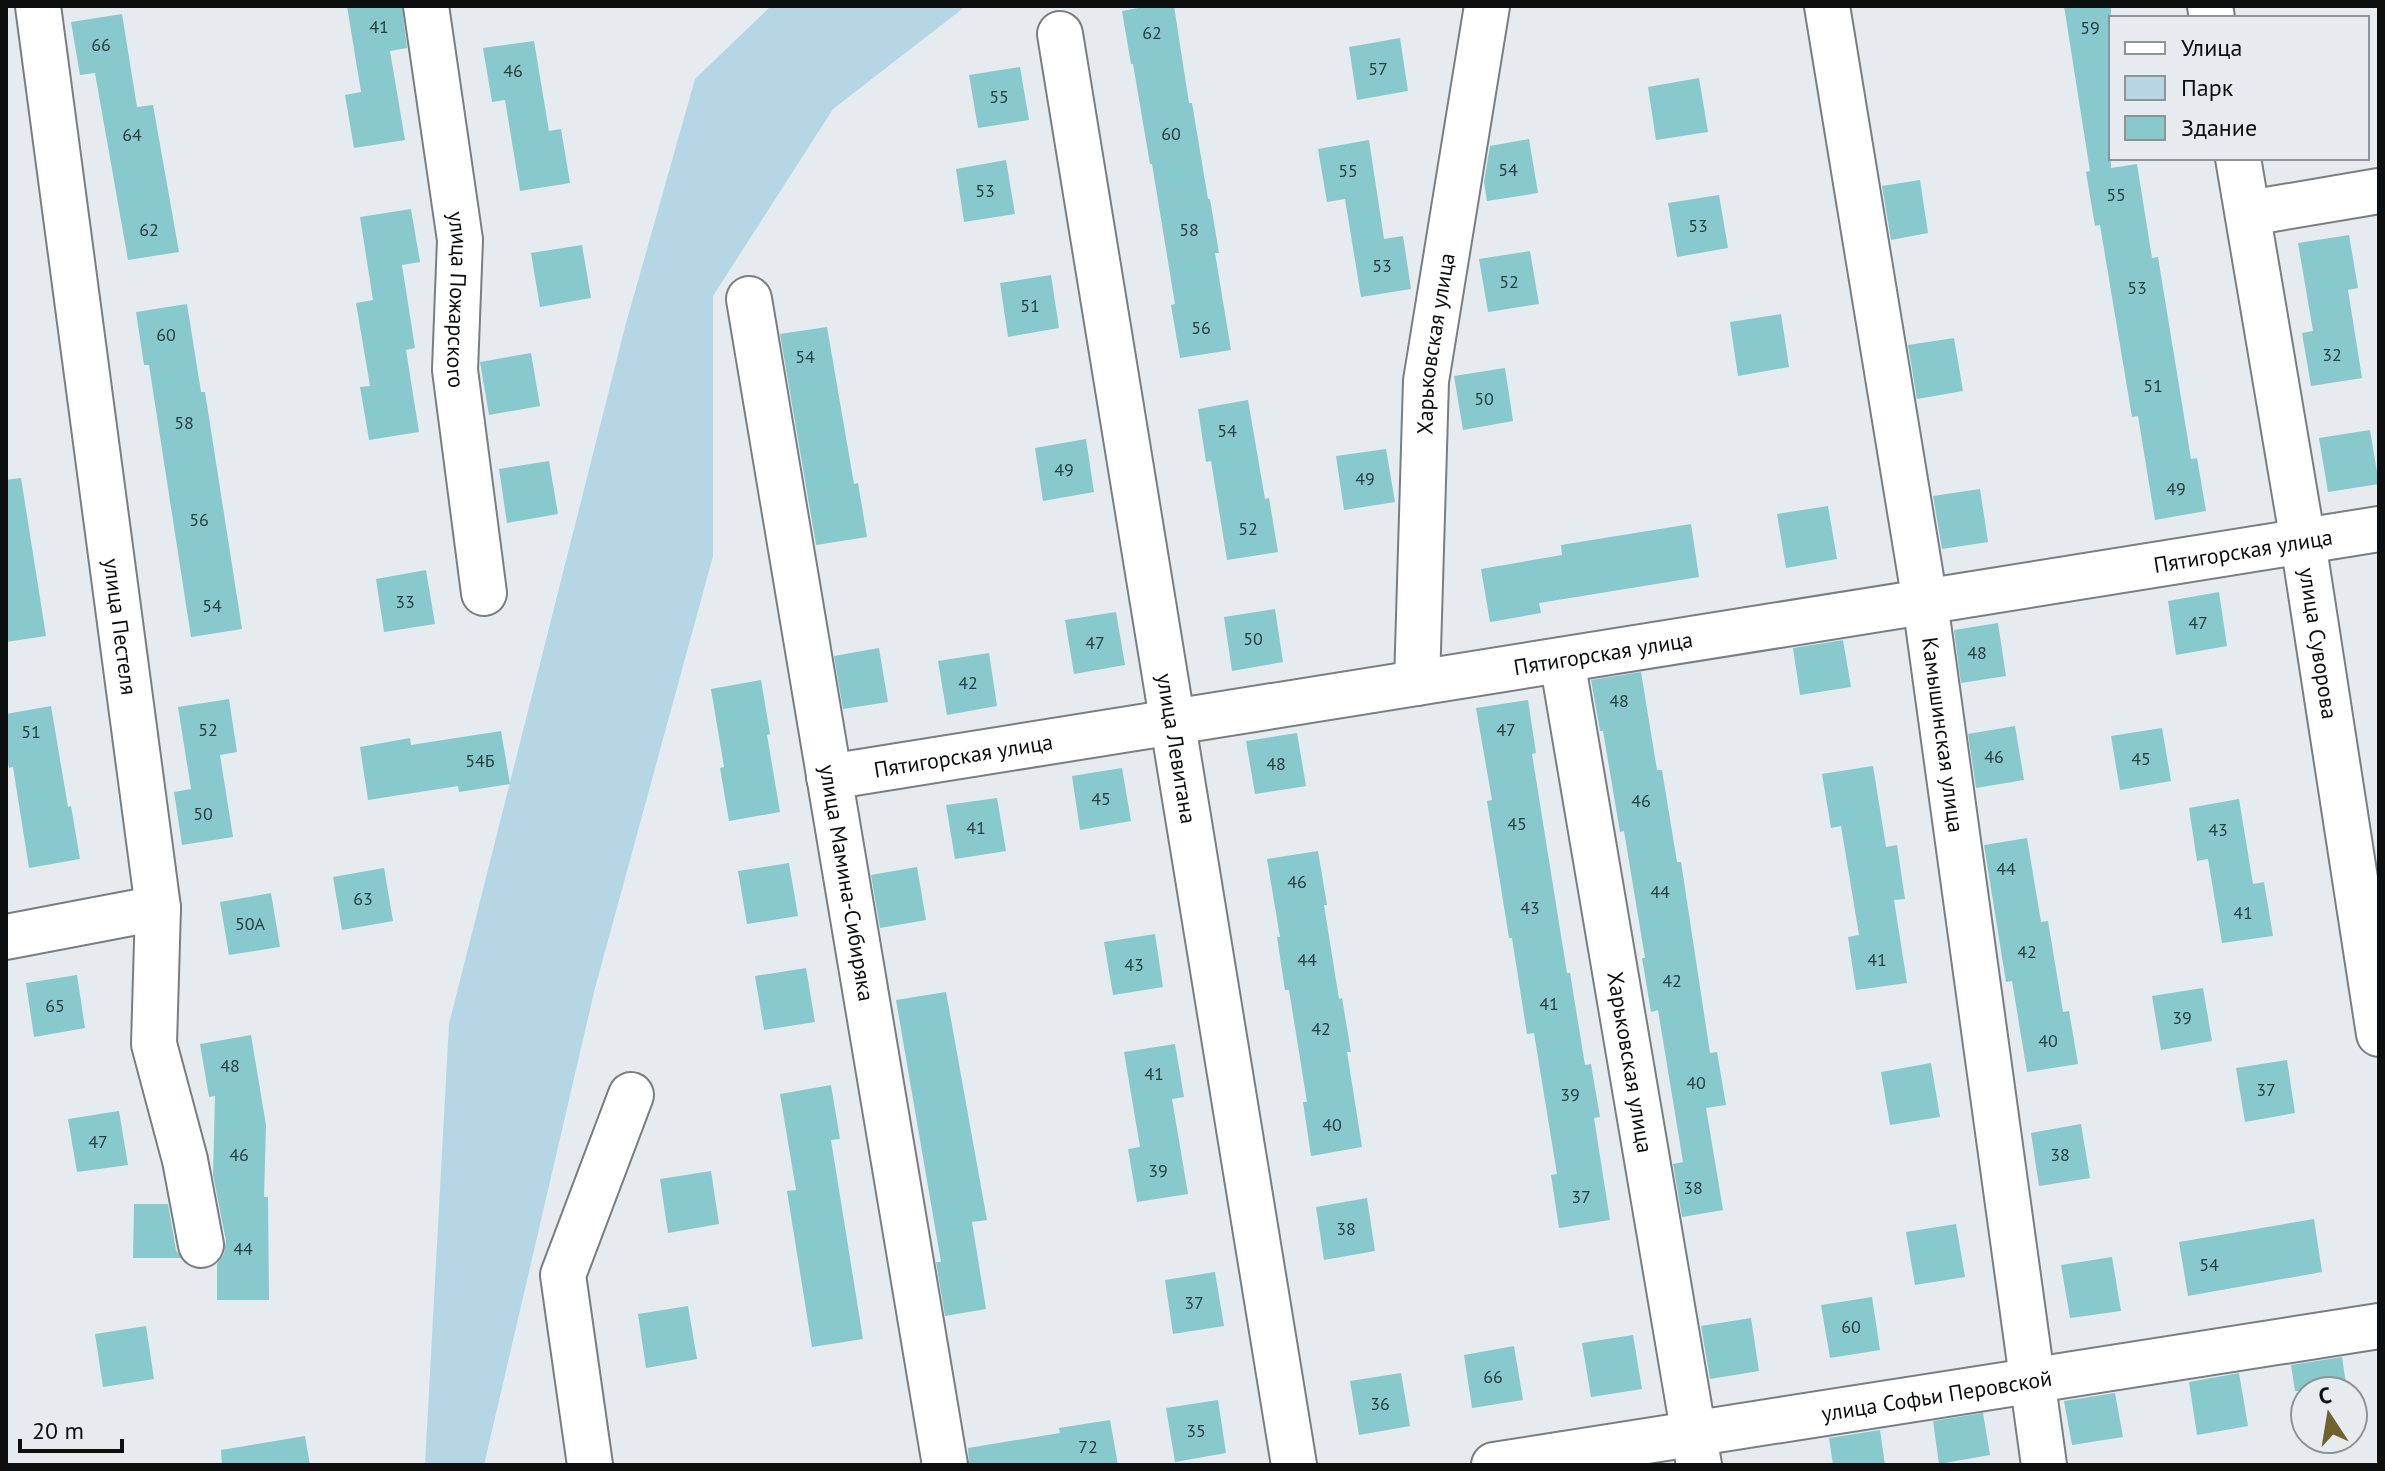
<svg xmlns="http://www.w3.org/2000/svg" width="2385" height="1471" viewBox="0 0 2385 1471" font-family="'PT Sans',sans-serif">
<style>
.green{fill:#b5d6e5}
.building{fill:#88c9cd}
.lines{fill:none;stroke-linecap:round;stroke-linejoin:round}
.minor-casing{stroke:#787e81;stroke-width:48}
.minor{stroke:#fff;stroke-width:44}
.labels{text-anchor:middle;stroke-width:8;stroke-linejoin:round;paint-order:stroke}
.number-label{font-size:18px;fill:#2b3d3e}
.street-label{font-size:22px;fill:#0c0e0f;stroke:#e5ebee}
</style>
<rect width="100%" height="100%" fill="#e5ebee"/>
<path class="green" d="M 771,6 L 966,6 L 833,109 L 713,296 L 713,556 L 595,988 L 484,1465 L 425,1465 L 449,1024 L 625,327 L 695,79 Z"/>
<path class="building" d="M 347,6 L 402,6 L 407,48 L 390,51 L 405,140 L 354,148 L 345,95 L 361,92 Z
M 1149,6 L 1174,6 L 1189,103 L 1192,103 L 1208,199 L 1210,199 L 1219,253 L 1215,253 L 1231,350 L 1180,358 L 1171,305 L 1175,304 L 1152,164 L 1150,164 L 1133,64 L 1131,64 L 1122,11 Z
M 2064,6 L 2111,6 L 2111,168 L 2137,164 L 2152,258 L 2158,257 L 2191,459 L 2197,458 L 2206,511 L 2155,520 L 2138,416 L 2132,417 L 2100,225 L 2095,226 L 2086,172 L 2090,171 Z
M 122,14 L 137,107 L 153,105 L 179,252 L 128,260 L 95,73 L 80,75 L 71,22 Z
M 1400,38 L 1408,91 L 1357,100 L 1349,47 Z
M 534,41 L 549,131 L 561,129 L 570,183 L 520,191 L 505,100 L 492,102 L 483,48 Z
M 1020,67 L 1029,120 L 978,128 L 969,75 Z
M 1699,78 L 1708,132 L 1656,140 L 1648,87 Z
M 1529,139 L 1538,193 L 1487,201 L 1484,182 L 1490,146 Z
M 1369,140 L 1384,239 L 1403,236 L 1411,289 L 1361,297 L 1345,199 L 1327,202 L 1318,149 Z
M 1006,160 L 1015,214 L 964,222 L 956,169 Z
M 1920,180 L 1928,233 L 1891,240 L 1882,186 Z
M 1719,195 L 1728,248 L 1677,257 L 1668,203 Z
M 411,209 L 420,262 L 402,265 L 415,348 L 406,350 L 419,432 L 369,440 L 360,387 L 370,386 L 356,303 L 373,300 L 360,217 Z
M 2349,235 L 2358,288 L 2348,290 L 2362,378 L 2311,386 L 2302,333 L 2313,331 L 2298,243 Z
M 582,245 L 591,298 L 540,307 L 531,253 Z
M 1530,251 L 1539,304 L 1488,312 L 1479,259 Z
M 1051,275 L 1059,328 L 1008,337 L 1000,283 Z
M 187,304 L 201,392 L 205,392 L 242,629 L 191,637 L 149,365 L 144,365 L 136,312 Z
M 1781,314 L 1789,367 L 1738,376 L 1730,322 Z
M 827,327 L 854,484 L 858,483 L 867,537 L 816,545 L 780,334 Z
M 1954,338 L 1963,391 L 1917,399 L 1908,345 Z
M 531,353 L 540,406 L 489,415 L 480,362 Z
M 1505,368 L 1513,421 L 1463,430 L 1454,376 Z
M 1248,400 L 1265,499 L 1269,498 L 1278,552 L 1227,560 L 1211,461 L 1206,462 L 1198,409 Z
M 2370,430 L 2379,484 L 2328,492 L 2319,438 Z
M 1086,439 L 1094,492 L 1043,501 L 1035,448 Z
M 1386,449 L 1395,502 L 1344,510 L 1336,456 Z
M 549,461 L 558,514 L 507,523 L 499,469 Z
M 21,478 L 46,636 L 6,642 L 6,480 Z
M 1980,489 L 1988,542 L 1942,549 L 1933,496 Z
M 1828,506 L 1837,559 L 1786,568 L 1777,514 Z
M 1691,524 L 1699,577 L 1539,603 L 1541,613 L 1490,622 L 1481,569 L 1562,555 L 1561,545 Z
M 426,570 L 435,624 L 384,632 L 376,579 Z
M 2219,592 L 2227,646 L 2176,655 L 2168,601 Z
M 1275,609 L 1283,662 L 1232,671 L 1224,617 Z
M 1116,612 L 1125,665 L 1074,674 L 1065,620 Z
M 1998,623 L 2006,676 L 1961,683 L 1954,630 Z
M 1843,640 L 1851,687 L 1800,695 L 1793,648 Z
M 879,648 L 888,702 L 843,709 L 834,656 Z
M 989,653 L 997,706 L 947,715 L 938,661 Z
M 1641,672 L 1657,770 L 1662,770 L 1677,862 L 1681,862 L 1710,1053 L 1717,1052 L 1726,1105 L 1706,1108 L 1723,1210 L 1682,1217 L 1673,1164 L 1683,1162 L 1658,1010 L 1651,1012 L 1642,958 L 1645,958 L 1624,831 L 1620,832 L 1603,731 L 1600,731 L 1591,680 Z
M 761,680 L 770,734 L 767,735 L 780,812 L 729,821 L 720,768 L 724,767 L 711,689 Z
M 229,699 L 237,752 L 220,755 L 233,837 L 182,845 L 174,792 L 191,789 L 178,707 Z
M 1528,700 L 1536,753 L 1532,754 L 1567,973 L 1570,973 L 1585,1065 L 1591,1064 L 1600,1117 L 1594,1118 L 1610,1220 L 1559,1228 L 1551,1175 L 1557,1174 L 1534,1033 L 1527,1034 L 1512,938 L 1509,938 L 1487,801 L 1492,800 L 1476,708 Z
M 51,706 L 68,807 L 71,806 L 80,859 L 29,868 L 13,767 L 9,768 L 6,749 L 6,714 Z
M 2015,726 L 2024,780 L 1976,788 L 1968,734 Z
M 2162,728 L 2171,781 L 2120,790 L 2111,736 Z
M 501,731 L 510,784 L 459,792 L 458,786 L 368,800 L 360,747 L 410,738 L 411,745 Z
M 1297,733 L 1306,786 L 1255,794 L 1246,741 Z
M 1873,766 L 1886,847 L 1897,845 L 1905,899 L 1894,900 L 1907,983 L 1856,990 L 1848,937 L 1859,935 L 1841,826 L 1831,828 L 1822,774 Z
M 1122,768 L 1131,821 L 1080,830 L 1072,776 Z
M 997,798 L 1006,851 L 955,859 L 946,805 Z
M 2239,799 L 2253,884 L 2264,882 L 2273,936 L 2222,943 L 2208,859 L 2197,861 L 2189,808 Z
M 2027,838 L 2041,922 L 2048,921 L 2063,1012 L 2069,1011 L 2078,1064 L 2027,1072 L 2012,981 L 2006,982 L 1984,845 Z
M 1318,851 L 1327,905 L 1324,905 L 1339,999 L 1342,998 L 1351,1052 L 1347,1052 L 1362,1147 L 1311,1156 L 1303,1102 L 1307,1102 L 1289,990 L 1285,990 L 1277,937 L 1280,937 L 1267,859 Z
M 789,863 L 798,916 L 747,924 L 738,871 Z
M 917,867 L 926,920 L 880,928 L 871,875 Z
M 384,868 L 393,921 L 342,930 L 333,877 Z
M 271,893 L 280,947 L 229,955 L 220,902 Z
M 1155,934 L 1163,987 L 1113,995 L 1104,942 Z
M 806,968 L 815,1022 L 764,1030 L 755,976 Z
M 77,975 L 85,1028 L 34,1037 L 26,983 Z
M 2203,988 L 2212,1041 L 2161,1050 L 2152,996 Z
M 946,992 L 987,1220 L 972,1222 L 986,1309 L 945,1316 L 936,1262 L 941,1262 L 896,1000 Z
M 251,1035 L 266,1125 L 264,1197 L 268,1197 L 269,1300 L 217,1300 L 217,1264 L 224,1254 L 226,1241 L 213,1175 L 215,1096 L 209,1097 L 200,1044 Z
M 1175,1044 L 1184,1097 L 1172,1099 L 1188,1194 L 1137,1202 L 1128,1149 L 1140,1147 L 1124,1052 Z
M 2287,1060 L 2295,1113 L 2245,1122 L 2236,1068 Z
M 1931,1063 L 1940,1117 L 1890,1125 L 1881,1072 Z
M 831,1085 L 840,1139 L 831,1140 L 863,1339 L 812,1347 L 787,1191 L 796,1190 L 780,1094 Z
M 119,1111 L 128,1165 L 77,1172 L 68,1119 Z
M 2081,1124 L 2090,1178 L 2039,1186 L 2031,1133 Z
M 711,1171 L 719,1224 L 668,1233 L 660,1179 Z
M 1367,1198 L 1375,1251 L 1324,1260 L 1316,1207 Z
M 134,1204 L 168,1204 L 176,1250 L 181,1258 L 133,1258 Z
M 2314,1219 L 2322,1272 L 2188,1296 L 2179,1242 Z
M 1956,1224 L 1965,1277 L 1915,1285 L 1906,1232 Z
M 2112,1257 L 2121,1311 L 2070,1318 L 2061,1265 Z
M 1215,1272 L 1224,1326 L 1173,1334 L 1165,1280 Z
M 1872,1297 L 1880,1350 L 1830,1358 L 1821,1305 Z
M 688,1306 L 697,1359 L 646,1368 L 638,1314 Z
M 1751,1318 L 1759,1371 L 1710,1379 L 1701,1326 Z
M 146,1326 L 154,1379 L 103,1387 L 95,1334 Z
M 1633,1335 L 1642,1389 L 1591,1397 L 1582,1343 Z
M 1514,1346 L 1523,1400 L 1472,1408 L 1464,1355 Z
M 2342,1357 L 2347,1391 L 2295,1391 L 2291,1365 Z
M 1401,1373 L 1410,1426 L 1359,1435 L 1350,1381 Z
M 2239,1373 L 2248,1426 L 2197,1435 L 2189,1382 Z
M 2115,1393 L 2123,1437 L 2072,1445 L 2064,1401 Z
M 1218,1400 L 1226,1453 L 1175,1462 L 1166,1408 Z
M 1983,1413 L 1990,1455 L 1939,1464 L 1933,1421 Z
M 1110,1420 L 1118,1465 L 969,1465 L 968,1448 L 1060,1433 L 1059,1428 Z
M 1880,1430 L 1885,1465 L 1833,1465 L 1829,1438 Z
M 305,1436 L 310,1465 L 222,1465 L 221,1450 Z"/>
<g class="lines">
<g class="minor-casing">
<g id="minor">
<path id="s1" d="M 38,6 L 158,908 L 154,1044 L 185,1160 L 201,1245"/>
<path id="s2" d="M 426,6 L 460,240 L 455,370 L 484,593"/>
<path id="s3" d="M 1827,6 L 1925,602 L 2044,1465"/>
<path d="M 2210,6 L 2212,18"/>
<path id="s4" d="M 1060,34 L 1294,1465"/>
<path id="s5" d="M 2238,158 L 2303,542 L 2379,1034"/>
<path d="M 2249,213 L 2379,191"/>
<path id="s6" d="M 749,299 L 945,1465"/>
<path id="s7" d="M 1562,660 L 1699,1465"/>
<path id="s8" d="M 1417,683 L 1426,381 L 1487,6"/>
<path id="s9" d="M 829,777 L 2379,529"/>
<path d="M 6,937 L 158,908"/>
<path d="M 590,1465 L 563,1275 L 631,1095"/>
<path id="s10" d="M 1494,1465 L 2379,1326"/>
</g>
</g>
<use href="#minor" class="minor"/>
</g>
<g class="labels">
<g class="number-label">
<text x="379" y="33">41</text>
<text x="2090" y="34">59</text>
<text x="1152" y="39">62</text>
<text x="101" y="51">66</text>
<text x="1378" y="75">57</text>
<text x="513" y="77">46</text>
<text x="999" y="103">55</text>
<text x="1171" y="140">60</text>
<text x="132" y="141">64</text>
<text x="1508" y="176">54</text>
<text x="1348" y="177">55</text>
<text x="985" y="197">53</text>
<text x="2116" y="201">55</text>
<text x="1698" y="232">53</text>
<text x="149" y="236">62</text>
<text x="1189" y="236">58</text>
<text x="1382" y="272">53</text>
<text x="1509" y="288">52</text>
<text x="2137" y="294">53</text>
<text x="1030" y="312">51</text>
<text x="1201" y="334">56</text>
<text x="166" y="341">60</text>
<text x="2332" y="361">32</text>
<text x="805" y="363">54</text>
<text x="2153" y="392">51</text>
<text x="1484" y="405">50</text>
<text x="184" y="429">58</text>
<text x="1227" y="437">54</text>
<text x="1064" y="476">49</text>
<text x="1365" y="485">49</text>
<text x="2176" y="495">49</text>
<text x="199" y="526">56</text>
<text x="1248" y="535">52</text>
<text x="405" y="608">33</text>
<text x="212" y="612">54</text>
<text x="2198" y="629">47</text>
<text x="1253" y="645">50</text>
<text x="1095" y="649">47</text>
<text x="1977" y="659">48</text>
<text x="968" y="689">42</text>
<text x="1619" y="707">48</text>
<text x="208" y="736">52</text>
<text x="1506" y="736">47</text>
<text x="31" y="738">51</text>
<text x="1994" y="763">46</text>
<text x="2141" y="765">45</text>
<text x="480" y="767">54Б</text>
<text x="1276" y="770">48</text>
<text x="1101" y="805">45</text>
<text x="1641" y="807">46</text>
<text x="203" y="820">50</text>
<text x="1517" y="830">45</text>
<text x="976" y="834">41</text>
<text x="2218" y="836">43</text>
<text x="2006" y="875">44</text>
<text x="1297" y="888">46</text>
<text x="1660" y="898">44</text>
<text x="363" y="905">63</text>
<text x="1530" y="914">43</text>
<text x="2243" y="919">41</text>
<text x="250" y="930">50А</text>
<text x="2027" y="958">42</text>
<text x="1307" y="966">44</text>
<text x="1877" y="966">41</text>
<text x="1134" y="971">43</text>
<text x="1672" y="987">42</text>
<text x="1549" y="1010">41</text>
<text x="55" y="1012">65</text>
<text x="2182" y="1024">39</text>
<text x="1321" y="1035">42</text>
<text x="2048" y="1047">40</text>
<text x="230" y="1072">48</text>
<text x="1154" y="1080">41</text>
<text x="1696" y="1089">40</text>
<text x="2266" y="1096">37</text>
<text x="1570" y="1101">39</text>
<text x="1332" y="1131">40</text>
<text x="98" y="1148">47</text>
<text x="239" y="1161">46</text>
<text x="2060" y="1161">38</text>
<text x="1158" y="1177">39</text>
<text x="1693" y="1194">38</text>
<text x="1581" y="1203">37</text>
<text x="1346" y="1235">38</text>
<text x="243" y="1255">44</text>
<text x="2209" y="1271">54</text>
<text x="1194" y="1309">37</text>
<text x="1851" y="1333">60</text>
<text x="1493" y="1383">66</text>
<text x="1380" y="1410">36</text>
<text x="1196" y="1437">35</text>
<text x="1088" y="1453">72</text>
</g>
<g class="street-label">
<text dy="8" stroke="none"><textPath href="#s2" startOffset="296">улица Пожарского</textPath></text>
<text dy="8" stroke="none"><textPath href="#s8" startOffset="340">Харьковская улица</textPath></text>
<text dy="8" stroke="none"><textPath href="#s9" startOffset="1432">Пятигорская улица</textPath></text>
<text dy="8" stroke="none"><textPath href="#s1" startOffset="626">улица Пестеля</textPath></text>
<text dy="8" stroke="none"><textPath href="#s5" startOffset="492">улица Суворова</textPath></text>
<text dy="8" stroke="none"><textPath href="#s9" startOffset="784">Пятигорская улица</textPath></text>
<text dy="8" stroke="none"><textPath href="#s3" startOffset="738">Камышинская улица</textPath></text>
<text dy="8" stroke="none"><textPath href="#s4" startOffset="724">улица Левитана</textPath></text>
<text dy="8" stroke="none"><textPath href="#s9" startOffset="136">Пятигорская улица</textPath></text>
<text dy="8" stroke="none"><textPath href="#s6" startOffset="592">улица Мамина-Сибиряка</textPath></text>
<text dy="8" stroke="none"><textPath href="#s7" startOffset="408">Харьковская улица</textPath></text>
<text dy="8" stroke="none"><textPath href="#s10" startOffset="448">улица Софьи Перовской</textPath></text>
</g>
</g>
<rect width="2385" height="1471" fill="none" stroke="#0c0e0f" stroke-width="16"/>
<rect x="2109" y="16" width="260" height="144" fill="#e5ebee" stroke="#8e9395" stroke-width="2"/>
<rect x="2125" y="42" width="40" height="12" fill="#ffffff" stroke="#8e9395" stroke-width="2"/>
<text x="2181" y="56" font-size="24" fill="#0c0e0f">Улица</text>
<rect x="2125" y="76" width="40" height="24" fill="#b5d6e5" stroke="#8e9395" stroke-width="2"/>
<text x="2181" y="96" font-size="24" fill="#0c0e0f">Парк</text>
<rect x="2125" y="116" width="40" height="24" fill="#88c9cd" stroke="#8e9395" stroke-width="2"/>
<text x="2181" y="136" font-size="24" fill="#0c0e0f">Здание</text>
<g transform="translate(2329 1415) rotate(348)"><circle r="38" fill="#e5ebee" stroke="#8e9395" stroke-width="2"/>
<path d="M0-6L14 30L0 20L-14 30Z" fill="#70612e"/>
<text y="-12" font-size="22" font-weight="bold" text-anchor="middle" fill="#0c0e0f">С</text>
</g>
<path d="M20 1439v12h102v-12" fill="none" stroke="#0c0e0f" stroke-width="4"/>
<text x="32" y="1439" font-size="24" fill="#0c0e0f" stroke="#e5ebee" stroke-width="6" paint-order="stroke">20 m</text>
</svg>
